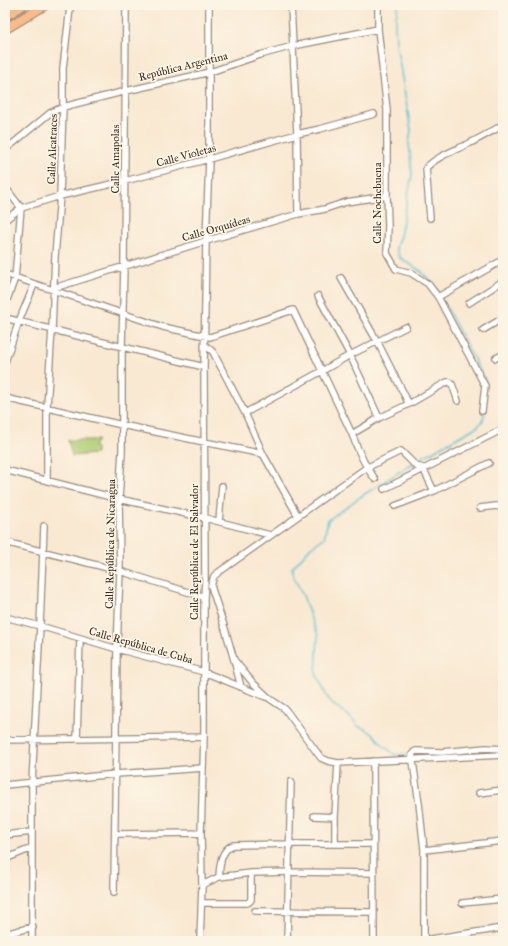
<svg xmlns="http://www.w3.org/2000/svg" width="508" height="946" viewBox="0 0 508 946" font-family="'IM FELL Great Primer',serif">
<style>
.green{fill:#aecc73;stroke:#747b48}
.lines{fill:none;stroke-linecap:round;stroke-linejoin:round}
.stream{stroke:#55c0d1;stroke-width:1.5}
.minor-casing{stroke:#9a8a78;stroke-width:8}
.primary-casing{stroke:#9a8a78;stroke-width:11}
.minor{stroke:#fff;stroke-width:5.5}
.primary{stroke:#fabb8b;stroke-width:9}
.labels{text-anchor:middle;stroke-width:3.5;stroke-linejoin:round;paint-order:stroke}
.street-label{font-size:11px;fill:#3b2a1e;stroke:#fcf5e5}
</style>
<rect width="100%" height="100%" fill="#fcf5e5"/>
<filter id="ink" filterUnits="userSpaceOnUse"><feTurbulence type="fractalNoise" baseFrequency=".025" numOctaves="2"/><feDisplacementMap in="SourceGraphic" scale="8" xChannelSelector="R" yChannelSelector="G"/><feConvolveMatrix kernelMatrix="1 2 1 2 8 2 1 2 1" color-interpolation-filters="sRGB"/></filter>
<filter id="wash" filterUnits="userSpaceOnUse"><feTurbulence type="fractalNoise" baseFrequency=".012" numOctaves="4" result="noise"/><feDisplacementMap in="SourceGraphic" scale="16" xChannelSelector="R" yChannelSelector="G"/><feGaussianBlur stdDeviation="0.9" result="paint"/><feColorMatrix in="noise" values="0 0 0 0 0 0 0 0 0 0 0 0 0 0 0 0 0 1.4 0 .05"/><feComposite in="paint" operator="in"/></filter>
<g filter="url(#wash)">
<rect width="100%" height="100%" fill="#f9e9d3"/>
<path class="green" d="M 68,440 L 98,440 L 94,446 L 96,448 L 96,454 L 72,456 Z"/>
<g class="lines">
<path class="stream" d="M 398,5 L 395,24 L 396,43 L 411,130 L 409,143 L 412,175 L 400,236 L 396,247 L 399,257 L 422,272 L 438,291
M 442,299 L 486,382 L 486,384
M 461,753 L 503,752
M 411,754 L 395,755 L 382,744 L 374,735 L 367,730 L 358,726 L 348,715 L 335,706 L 327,697 L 316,673 L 318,635 L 311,619 L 304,598 L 292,573 L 292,568 L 311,547 L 324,538 L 328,520 L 360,497 L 421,458 L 478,426 L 483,420 L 485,408
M 415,754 L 427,754"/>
</g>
</g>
<g filter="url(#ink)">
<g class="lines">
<g class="minor-casing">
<path id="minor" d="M 5,5 L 6,5
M 291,5 L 297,134 L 298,214
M 378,5 L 378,29 L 387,110 L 387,196 L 388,225 L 387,253 L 396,269 L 411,273 L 428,284 L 438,297 L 485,386 L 482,411
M 5,150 L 50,113 L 63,107 L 126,91 L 210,72 L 260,55 L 293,46 L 378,29
M 5,187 L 21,208 L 15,278 L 5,305
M 430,218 L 426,168 C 437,156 456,150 470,143 C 481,138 492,131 503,125
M 5,220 L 21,208 L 60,196 L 125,181 L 209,159 L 297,134 L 320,129 L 374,114
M 5,274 L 163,327 L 210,337 L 293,310 L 352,434 C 358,451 364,465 375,479
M 341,278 L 377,341 L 409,404
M 54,288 L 206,241 L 298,214 L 325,209 L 346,202 L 387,196
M 318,296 L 350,355 L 379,418
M 438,297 L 503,260
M 469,303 L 503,281
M 5,318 L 204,367
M 483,330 L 503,318
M 205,345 L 213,352 L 245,413 L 263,454 L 298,516
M 496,358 L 503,355
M 5,362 L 19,321 L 34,285
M 502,375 L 503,375
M 5,398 L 122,425 L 263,454
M 245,413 L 322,371 L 350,355 L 406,327
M 352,434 L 379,418 L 409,404 L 447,382 L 450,382 L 452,384 L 458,401
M 5,470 L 119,499 L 205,518 L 270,535
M 47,480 L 47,407 L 52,329 L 55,256 L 60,196 L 63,107 L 63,68 L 70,8
M 384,489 L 503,429
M 434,491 L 423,468 L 416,466 L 401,451 L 366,468 L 219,572 L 214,576 L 211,586 L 226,632 L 234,660 L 253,683 L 270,699 L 285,709 L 321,758 L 328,761 L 338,763 L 503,755
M 395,506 L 434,491 L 489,463
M 480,508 L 496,506 L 503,508
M 219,521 L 222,486
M 5,542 L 120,571 L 204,597
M 5,617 L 40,626 L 117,649 L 204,672 L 266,697
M 234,660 L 241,687
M 77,739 L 80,638
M 5,740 L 204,737
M 373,761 L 374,941
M 5,785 L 116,774 L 203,768
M 479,793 L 503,790
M 314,816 L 335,817
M 115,834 L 201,833
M 5,835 L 32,832
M 335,844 L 335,817 L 338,763
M 424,850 L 503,841
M 5,859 L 32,848
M 219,877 C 220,865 220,851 233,845 L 290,844 L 373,844
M 202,885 L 219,877 L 251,873 L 289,872 L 374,873
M 114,892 L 117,649 L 120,571 L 119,499 L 122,452 L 122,347 L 124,266 L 126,5
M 202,903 L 247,903 L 249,902 L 251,900 L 251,873
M 462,903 L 503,899
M 255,911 L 374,912
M 5,934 L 33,927
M 424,940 L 503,928
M 32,941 L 32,783 L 40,626 L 44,526
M 200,941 L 202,885 L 201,833 L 204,737 L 204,597 L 205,581 L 204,367 L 206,241 L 209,159 L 209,5
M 287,941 L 291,782
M 424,941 L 424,850 L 419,803 L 412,755 L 414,752 L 416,751 L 442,752 L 486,748 L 503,749
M 469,941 L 470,933"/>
</g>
<g class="primary-casing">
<path id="primary" d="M 5,16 L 23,5
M 5,29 L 45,5"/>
</g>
<use href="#minor" class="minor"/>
<use href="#primary" class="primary"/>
</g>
</g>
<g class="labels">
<g class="street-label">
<text transform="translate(183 66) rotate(-14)" y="4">República Argentina</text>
<text transform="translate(52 149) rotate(-88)" y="4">Calle Alcatraces</text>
<text transform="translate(186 155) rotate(-15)" y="4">Calle Violetas</text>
<text transform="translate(115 159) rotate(-90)" y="4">Calle Amapolas</text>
<text transform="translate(377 203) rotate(-90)" y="4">Calle Nochebuena</text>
<text transform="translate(216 228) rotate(-16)" y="4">Calle Orquídeas</text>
<text transform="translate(110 544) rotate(-89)" y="4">Calle República de Nicaragua</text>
<text transform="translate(194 552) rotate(-90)" y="4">Calle República de El Salvador</text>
<text transform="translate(141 645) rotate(16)" y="4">Calle República de Cuba</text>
</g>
</g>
<rect width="508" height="946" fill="none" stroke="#fcf5e5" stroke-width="20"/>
</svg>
